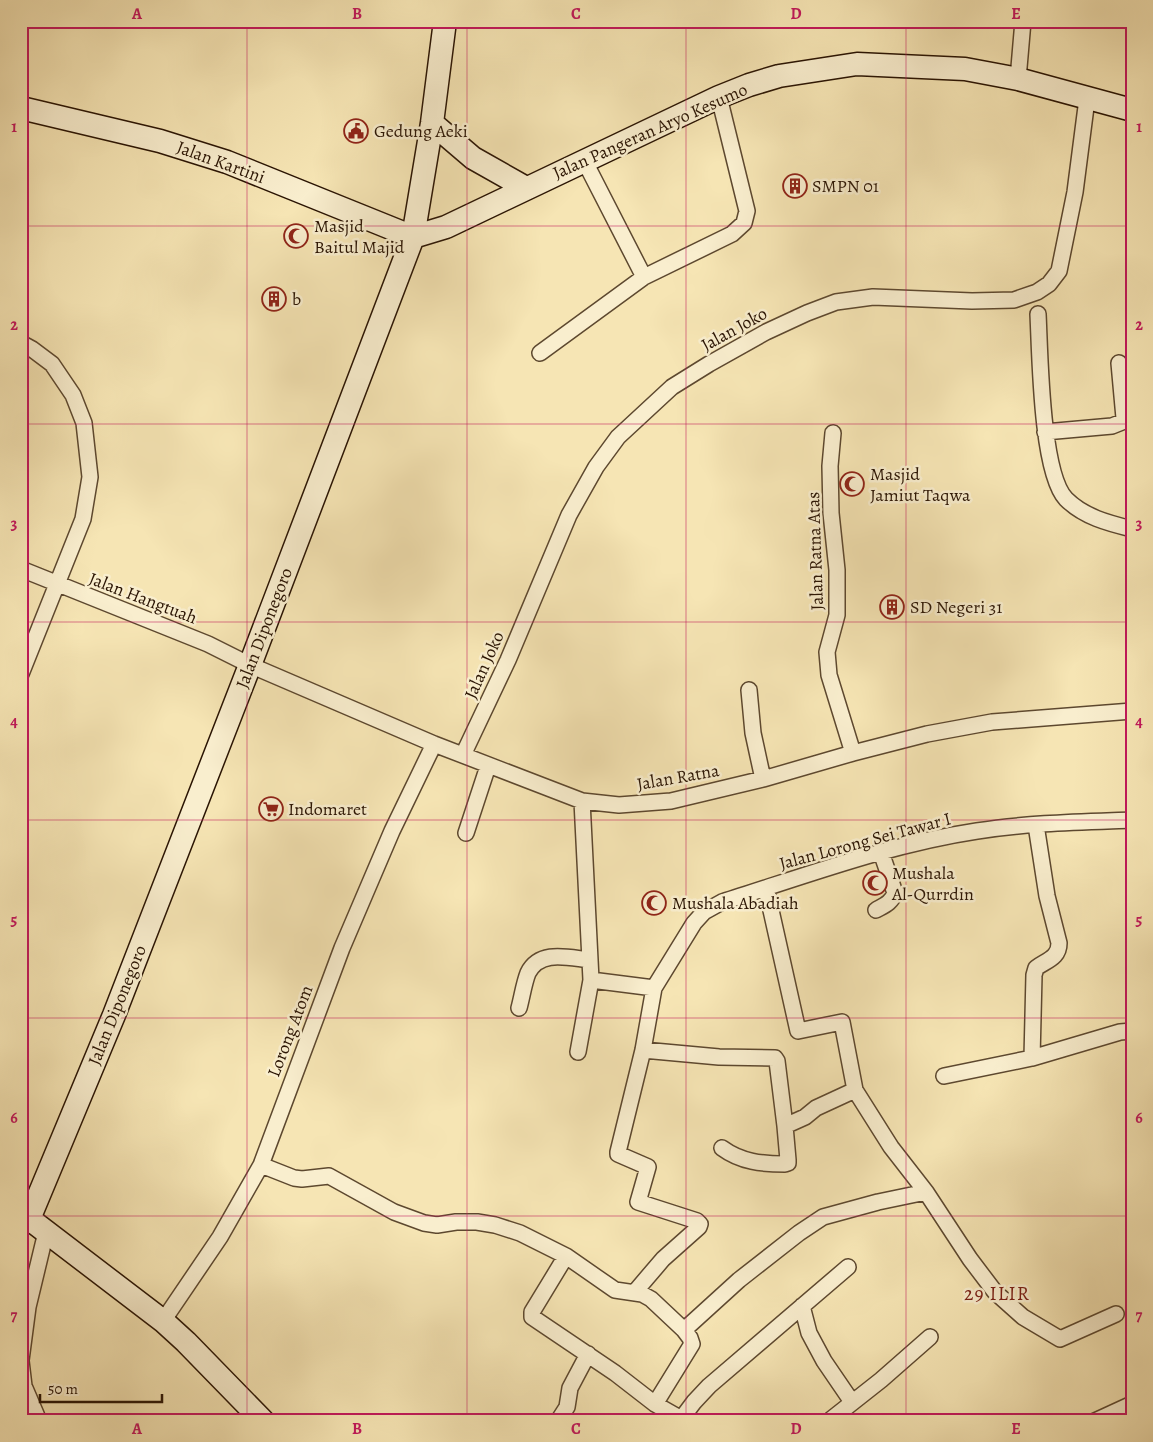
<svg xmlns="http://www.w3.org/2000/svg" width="1153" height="1442" viewBox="0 0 1153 1442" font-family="Alegreya,serif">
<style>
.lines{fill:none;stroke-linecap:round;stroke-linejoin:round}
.street-casing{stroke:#5d482f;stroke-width:18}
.secondary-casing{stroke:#2a1403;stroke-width:25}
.street{stroke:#f9eece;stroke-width:15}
.secondary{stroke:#f9eece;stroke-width:22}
.grid{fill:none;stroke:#c2185b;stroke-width:1;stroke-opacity:0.55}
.labels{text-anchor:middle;stroke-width:5;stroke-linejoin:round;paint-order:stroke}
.poi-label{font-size:18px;fill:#2a1403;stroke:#f9eece;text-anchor:start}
.street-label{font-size:18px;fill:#2a1403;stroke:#f9eece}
.quarter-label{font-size:20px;letter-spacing:1px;fill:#7a1f14;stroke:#f9eece}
.neatline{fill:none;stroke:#c2185b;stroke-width:2}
.grid-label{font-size:16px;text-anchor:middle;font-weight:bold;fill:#c2185b}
</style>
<rect width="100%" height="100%" fill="#f6e5b4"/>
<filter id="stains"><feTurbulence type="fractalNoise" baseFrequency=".004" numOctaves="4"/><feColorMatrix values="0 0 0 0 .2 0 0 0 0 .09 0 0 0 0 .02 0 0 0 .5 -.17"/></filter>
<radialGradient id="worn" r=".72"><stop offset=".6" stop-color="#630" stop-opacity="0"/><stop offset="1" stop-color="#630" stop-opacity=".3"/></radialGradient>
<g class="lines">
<g class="street-casing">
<path id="street" d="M 1018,79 L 1023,21
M 584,160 L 644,277
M 1038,314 C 1040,353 1041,473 1066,499 C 1084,517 1108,523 1132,529
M 21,343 L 32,349 L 52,364 L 73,395 L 84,423 L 90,477 L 83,519 L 21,674
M 540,353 L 644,277 L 732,234 L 744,223 L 747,211 L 719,97
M 1045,432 L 1112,426 L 1122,422 L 1124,418 L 1119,363
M 833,433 L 830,466 L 831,513 L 837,570 L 837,615 L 827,652 L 829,675 L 853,753
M 21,569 L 208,644 L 250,665 L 434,744 L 582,801 L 619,805 L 671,801 L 763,779 L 853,753 L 927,734 L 992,722 L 1132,711
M 749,690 L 753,733 L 763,779
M 463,755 L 508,660 L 569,515 L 596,467 L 618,437 L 672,387 L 709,364 L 766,332 L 807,313 L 836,302 L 873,297 L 972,301 L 1014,300 L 1037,292 L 1049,284 L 1059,271 L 1075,192 L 1087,99
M 582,801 L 591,980 L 654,988 L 643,1050 L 618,1152 L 618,1154 L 648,1167 L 638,1202 L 697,1221 L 700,1224 L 699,1227 L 663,1259 L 634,1293
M 466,833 L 488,766
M 766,888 L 798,1031 L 842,1022 L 855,1090 L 891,1147 L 926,1192 L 970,1259 L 995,1292 L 1023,1317 L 1060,1339 L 1116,1314
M 876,910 C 885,905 891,903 895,893 L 881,852
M 654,988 L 694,923 L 704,912 L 722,902 C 805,876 890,844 977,831 C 1028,823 1080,822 1132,820
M 519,1008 C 522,997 524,983 528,973 C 540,949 569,958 590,960
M 643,1050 L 719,1057 L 775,1058 L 777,1061 L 785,1126
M 578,1052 L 591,980
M 1032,1058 L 1120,1032 L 1132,1031
M 944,1076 L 1032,1058 L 1034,975 L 1036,968 C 1047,960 1059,958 1059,943 L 1047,896 L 1036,825
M 722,1148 C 741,1162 762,1164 785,1164 L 788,1163 L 788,1160 L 785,1126 L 805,1117 L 816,1108 L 855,1090
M 261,1165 L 294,1178 L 302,1179 L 329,1176 L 394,1212 L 424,1223 L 437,1225 L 456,1222 L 477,1222 L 495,1225 L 520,1233 L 566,1256 L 615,1290 L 642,1294 L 651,1299 L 684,1330 L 690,1338 L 692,1344 L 655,1404
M 566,1256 L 532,1312 L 532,1317 L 615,1373 L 655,1404 L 685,1421
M 802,1306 L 809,1333 L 824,1361 L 852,1402
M 163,1321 L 220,1237 L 261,1165 L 342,948 L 392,831 L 434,744
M 684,1330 L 739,1280 L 799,1233 L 823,1217 L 878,1202 L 926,1192
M 21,1360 L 28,1307 L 46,1232
M 21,1361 L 24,1386 L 39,1421
M 682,1418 L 694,1402 L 709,1386 L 848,1267
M 558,1421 L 567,1407 L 570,1388 L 588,1354
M 829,1421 L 881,1380 L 930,1337
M 1095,1421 L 1132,1404"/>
</g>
<g class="secondary-casing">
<path id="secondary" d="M 21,108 L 160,141 L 227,162 L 413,237 L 446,227 L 719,97 L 749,85 L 779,76 L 857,64 L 965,69 L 1018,79 L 1132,110
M 432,123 L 473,158 L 526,188
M 21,1215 L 36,1224 L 163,1321 L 186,1342 L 263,1421
M 29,1219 L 114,1015 L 250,665 L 413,237 L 432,123 L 445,21"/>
</g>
<use href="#street" class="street"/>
<use href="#secondary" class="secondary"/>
</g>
<path class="grid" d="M 247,21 L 247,1421M 467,21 L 467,1421M 686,21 L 686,1421M 906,21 L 906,1421M 21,226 L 1132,226M 21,424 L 1132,424M 21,622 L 1132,622M 21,820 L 1132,820M 21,1018 L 1132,1018M 21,1216 L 1132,1216"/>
<defs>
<g id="civic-ring" transform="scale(1.25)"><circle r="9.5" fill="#f9eece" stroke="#8f2418" stroke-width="1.5"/><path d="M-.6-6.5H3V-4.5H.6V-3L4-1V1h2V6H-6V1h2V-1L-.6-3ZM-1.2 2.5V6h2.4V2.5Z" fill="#8f2418"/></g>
<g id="building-ring" transform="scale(1.25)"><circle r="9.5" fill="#f9eece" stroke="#8f2418" stroke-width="1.5"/><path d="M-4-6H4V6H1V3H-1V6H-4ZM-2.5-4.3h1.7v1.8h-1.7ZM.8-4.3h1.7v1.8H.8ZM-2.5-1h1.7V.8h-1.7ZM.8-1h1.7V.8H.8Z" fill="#8f2418"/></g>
<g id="mosque-ring" transform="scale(1.25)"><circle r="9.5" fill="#f9eece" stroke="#8f2418" stroke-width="1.5"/><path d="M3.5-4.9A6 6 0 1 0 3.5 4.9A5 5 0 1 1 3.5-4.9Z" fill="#8f2418"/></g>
<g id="supermarket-ring" transform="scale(1.25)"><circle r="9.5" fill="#f9eece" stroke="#8f2418" stroke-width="1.5"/><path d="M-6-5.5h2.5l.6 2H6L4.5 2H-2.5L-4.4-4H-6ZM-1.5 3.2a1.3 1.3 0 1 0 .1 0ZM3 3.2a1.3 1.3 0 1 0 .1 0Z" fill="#8f2418"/></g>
</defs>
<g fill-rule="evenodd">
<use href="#civic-ring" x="356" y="131"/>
<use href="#building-ring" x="795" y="186"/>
<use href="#mosque-ring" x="296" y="236"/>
<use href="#building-ring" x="274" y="299"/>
<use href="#mosque-ring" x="852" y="484"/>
<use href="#building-ring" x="892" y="607"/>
<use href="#supermarket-ring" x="271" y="809"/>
<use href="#mosque-ring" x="875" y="883"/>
<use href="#mosque-ring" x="654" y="903"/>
</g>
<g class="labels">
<g class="poi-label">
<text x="374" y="137">Gedung Aeki</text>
<text x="812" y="192">SMPN 01</text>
<text x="314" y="232">Masjid<tspan x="314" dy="21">Baitul Majid</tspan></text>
<text x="292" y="305">b</text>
<text x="870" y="480">Masjid<tspan x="870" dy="21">Jamiut Taqwa</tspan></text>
<text x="910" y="613">SD Negeri 31</text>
<text x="288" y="815">Indomaret</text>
<text x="892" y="879">Mushala<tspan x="892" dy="21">Al-Qurrdin</tspan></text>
<text x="672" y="909">Mushala Abadiah</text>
</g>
<g class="street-label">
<text transform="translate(650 131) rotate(-24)" y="6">Jalan Pangeran Aryo Kesumo</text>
<text transform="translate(221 162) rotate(20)" y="6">Jalan Kartini</text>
<text transform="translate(734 329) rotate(-29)" y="6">Jalan Joko</text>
<text transform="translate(815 551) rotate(-92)" y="6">Jalan Ratna Atas</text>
<text transform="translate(143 598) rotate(21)" y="6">Jalan Hangtuah</text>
<text transform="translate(264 628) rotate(-69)" y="6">Jalan Diponegoro</text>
<text transform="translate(484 665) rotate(-66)" y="6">Jalan Joko</text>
<text transform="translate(678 777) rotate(-10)" y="6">Jalan Ratna</text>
<text transform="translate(865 841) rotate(-15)" y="6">Jalan Lorong Sei Tawar I</text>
<text transform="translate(117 1005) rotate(-68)" y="6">Jalan Diponegoro</text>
<text transform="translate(290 1031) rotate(-69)" y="6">Lorong Atom</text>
</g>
<g class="quarter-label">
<text x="997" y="1300">29 ILIR</text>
</g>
</g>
<rect width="1153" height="1442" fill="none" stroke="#f6e5b4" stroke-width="55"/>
<path d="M40 1394v8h122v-8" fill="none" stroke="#2a1403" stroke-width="2.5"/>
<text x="48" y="1394" font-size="15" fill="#2a1403" stroke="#f9eece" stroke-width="4" paint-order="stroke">50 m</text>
<rect x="28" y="28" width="1098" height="1386" class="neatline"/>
<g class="grid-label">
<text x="137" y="19">A</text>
<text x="357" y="19">B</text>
<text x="576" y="19">C</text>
<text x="796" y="19">D</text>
<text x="1016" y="19">E</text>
<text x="14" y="132">1</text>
<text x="1139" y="132">1</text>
<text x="14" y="330">2</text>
<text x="1139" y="330">2</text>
<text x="14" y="529">3</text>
<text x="1139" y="529">3</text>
<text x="14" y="727">4</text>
<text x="1139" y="727">4</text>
<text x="14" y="925">5</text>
<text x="1139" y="925">5</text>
<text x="14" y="1123">6</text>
<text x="1139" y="1123">6</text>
<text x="14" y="1321">7</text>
<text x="1139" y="1321">7</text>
<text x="137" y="1434">A</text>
<text x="357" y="1434">B</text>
<text x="576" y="1434">C</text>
<text x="796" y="1434">D</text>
<text x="1016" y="1434">E</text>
</g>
<rect width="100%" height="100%" filter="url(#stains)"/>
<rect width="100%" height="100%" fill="url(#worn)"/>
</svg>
